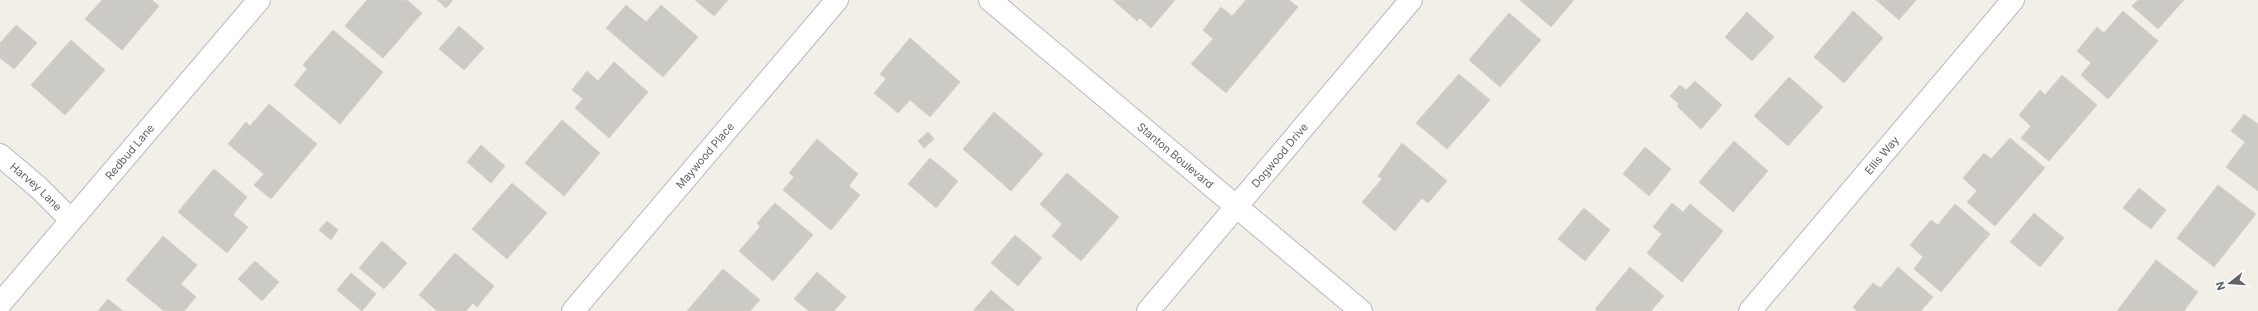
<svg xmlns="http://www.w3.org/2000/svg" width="2258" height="311" font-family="Inter,sans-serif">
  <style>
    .building { fill: #cccac5; stroke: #d6d1c6 }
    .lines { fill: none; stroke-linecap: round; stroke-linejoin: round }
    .minor-casing { stroke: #b5b8bc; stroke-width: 24 }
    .minor { stroke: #fff; stroke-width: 22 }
    .labels { text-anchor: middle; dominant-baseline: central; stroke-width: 3; stroke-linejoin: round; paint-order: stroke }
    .street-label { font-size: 11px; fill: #5f6368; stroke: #fff }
  </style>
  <rect width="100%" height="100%" fill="#f1efe8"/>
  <!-- building -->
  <g class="building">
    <polygon points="102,0 152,0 159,6 122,50 85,19"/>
    <polygon points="367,0 407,0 422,13 383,58 345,26"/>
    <polygon points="437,0 453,0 446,8"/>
    <polygon points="695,0 728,0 714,16"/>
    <polygon points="1113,0 1175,0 1151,28 1140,18 1137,21"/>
    <polygon points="1246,0 1289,0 1298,7 1226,93 1191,64 1213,39 1203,30 1221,7 1232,16"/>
    <polygon points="1520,0 1574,0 1551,27"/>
    <polygon points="1876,0 1916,0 1899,20"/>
    <polygon points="2138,0 2184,0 2158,29 2132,6"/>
    <polygon points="626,5 646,22 661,5 698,37 663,77 606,28"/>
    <polygon points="1853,11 1883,38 1844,83 1814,57"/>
    <polygon points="2123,11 2158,41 2108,99 2081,75 2091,63 2077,51 2097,27 2104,33"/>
    <polygon points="1747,12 1774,37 1752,61 1725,37"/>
    <polygon points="1509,13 1541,40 1500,87 1469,60"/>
    <polygon points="16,25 37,43 14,69 0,58 0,43"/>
    <polygon points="459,26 484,48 464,70 439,49"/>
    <polygon points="333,30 383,72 340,124 294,85 307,69 303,65"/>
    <polygon points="910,38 960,82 930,117 910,100 898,113 874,93 886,79 880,74"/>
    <polygon points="71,40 105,70 65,115 31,85"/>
    <polygon points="614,62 648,92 609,138 575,108 583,99 572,90 587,71 598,81"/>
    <polygon points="1459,74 1490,100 1447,149 1416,123"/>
    <polygon points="2062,75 2097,105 2049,161 2021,138 2031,126 2019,115 2040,90 2045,95"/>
    <polygon points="1789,77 1823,107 1788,146 1754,116"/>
    <polygon points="1695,81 1722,105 1701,129 1677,106 1679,104 1670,96 1680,85 1686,90"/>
    <polygon points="269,104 317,144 271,199 254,185 264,174 228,144 246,122 250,126"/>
    <polygon points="994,112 1043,154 1011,191 963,149"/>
    <polygon points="2244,114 2258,124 2258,191 2226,167 2245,142 2231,131"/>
    <polygon points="562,120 600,153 564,196 525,163"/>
    <polygon points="928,132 934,139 924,148 918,141"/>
    <polygon points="2010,138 2045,168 1995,226 1967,202 1977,191 1963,178 1984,153 1991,159"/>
    <polygon points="817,139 858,174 849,186 860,195 831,230 783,190 794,177 789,173"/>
    <polygon points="1734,141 1768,171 1733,212 1699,182"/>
    <polygon points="1402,143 1447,181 1428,203 1422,198 1395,231 1362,202 1382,179 1378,176"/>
    <polygon points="481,145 505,166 491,183 467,162"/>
    <polygon points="1645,147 1671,169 1649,196 1623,174"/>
    <polygon points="930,158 958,181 936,208 908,184"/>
    <polygon points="214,169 247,197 233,215 248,227 227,253 178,212"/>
    <polygon points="1067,173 1119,217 1081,261 1052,236 1062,224 1040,204"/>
    <polygon points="512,183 547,213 507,259 472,229"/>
    <polygon points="2218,185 2256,214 2214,267 2177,238"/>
    <polygon points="2139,188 2166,210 2151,229 2123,208"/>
    <polygon points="775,203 813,235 773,281 739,251 760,227 757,223"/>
    <polygon points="1672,203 1683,212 1690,204 1723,231 1682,282 1647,253 1662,234 1653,227"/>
    <polygon points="1955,204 1990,234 1941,292 1914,269 1923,257 1910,245 1931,220 1938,225"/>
    <polygon points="1584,208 1610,230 1585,261 1558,239"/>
    <polygon points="2034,213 2064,238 2040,267 2010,242"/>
    <polygon points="327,221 338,230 331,240 319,230"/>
    <polygon points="1015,235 1042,258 1018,286 991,263"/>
    <polygon points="163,236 197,265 181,284 196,297 184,311 164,311 126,280"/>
    <polygon points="382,241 407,263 384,289 359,268"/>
    <polygon points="455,253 494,286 477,307 473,303 466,311 437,311 419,295"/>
    <polygon points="2156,260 2198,292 2184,311 2117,311"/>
    <polygon points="255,261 279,282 262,301 238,279"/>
    <polygon points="1630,267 1664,296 1651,311 1598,311 1595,309"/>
    <polygon points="1898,267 1933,297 1921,311 1857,311 1853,307 1873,283 1880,288"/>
    <polygon points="723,269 760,300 750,311 687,311"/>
    <polygon points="817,272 846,297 834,311 809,311 794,299"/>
    <polygon points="351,273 376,294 362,311 337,290"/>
    <polygon points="991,290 1015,311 973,311"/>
    <polygon points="108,299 123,311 98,311"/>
  </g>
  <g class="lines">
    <!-- minor casing -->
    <g class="minor-casing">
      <g id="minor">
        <path id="s1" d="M990 0 1361 311"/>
        <path id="s2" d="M0 155 39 188 71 220"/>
        <path id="s3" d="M0 304 259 0"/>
        <path id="s4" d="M573 311 837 0"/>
        <path id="s5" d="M1148 311 1411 0"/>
        <path id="s6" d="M1750 311 2013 0"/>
      </g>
    </g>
    <!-- minor -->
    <use href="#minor" class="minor"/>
  </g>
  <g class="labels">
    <!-- street labels -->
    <g class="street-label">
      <text stroke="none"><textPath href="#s3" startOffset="200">Redbud Lane</textPath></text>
      <text stroke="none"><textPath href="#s1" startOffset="242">Stanton Boulevard</textPath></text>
      <text stroke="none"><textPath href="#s4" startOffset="204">Maywood Place</textPath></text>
      <text stroke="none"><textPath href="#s5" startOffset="204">Dogwood Drive</textPath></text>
      <text stroke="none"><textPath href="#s6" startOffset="204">Ellis Way</textPath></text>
      <text stroke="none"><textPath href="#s2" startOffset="48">Harvey Lane</textPath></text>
    </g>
  </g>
  <!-- north arrow -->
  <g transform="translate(2230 283) rotate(253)" stroke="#ffffff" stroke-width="3" paint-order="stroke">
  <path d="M0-3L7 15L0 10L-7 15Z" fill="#5f6368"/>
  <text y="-6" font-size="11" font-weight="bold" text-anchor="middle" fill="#5f6368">N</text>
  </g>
</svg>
